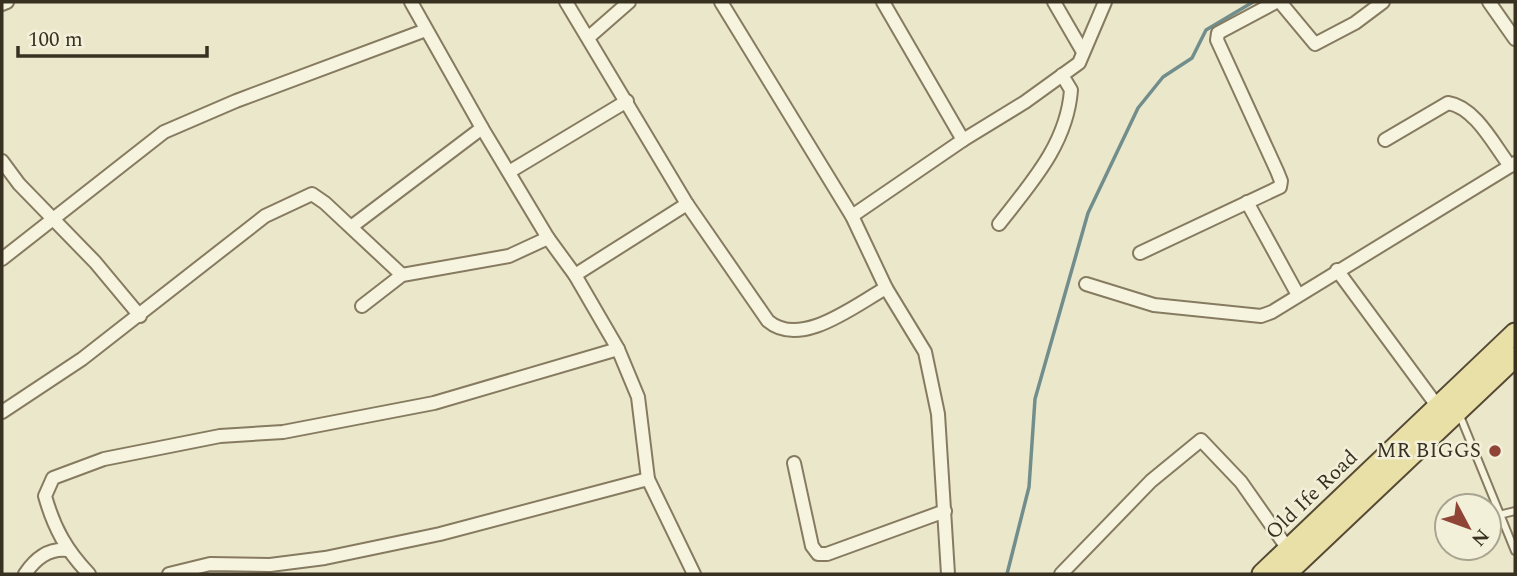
<svg xmlns="http://www.w3.org/2000/svg" width="1517" height="576" font-family="Spectral,serif">
  <style>
    .lines { fill: none; stroke-linecap: round; stroke-linejoin: round }
    .stream { stroke: #728e8c; stroke-width: 3.5 }
    .service-casing { stroke: #867b60; stroke-width: 10 }
    .minor-casing { stroke: #867b60; stroke-width: 16 }
    .primary-casing { stroke: #554934; stroke-width: 23 }
    .service { stroke: #f6f3de; stroke-width: 6 }
    .minor { stroke: #f6f3de; stroke-width: 12 }
    .primary { stroke: #e9e0a7; stroke-width: 19 }
    .poi-dot { fill: #904436; stroke: #f3f0da; stroke-width: 2.5 }
    .labels { text-anchor: middle; dominant-baseline: central; stroke-width: 5; stroke-linejoin: round; paint-order: stroke }
    .poi-label { font-size: 21px; fill: #383122; stroke: #f3f0da; text-anchor: end }
    .street-label { font-size: 21px; fill: #383122; stroke: #f3f0da }
  </style>
  <rect width="100%" height="100%" fill="#ebe7cb"/>
  <g class="lines">
    <!-- stream -->
    <polyline class="stream" points="1007,574 1029,487 1035,399 1088,213 1138,108 1163,77 1192,58 1206,30 1253,2"/>
    <!-- service casing -->
    <g class="service-casing">
      <g id="service">
        <polyline points="1460,416 1515,551"/>
        <polyline points="1499,515 1515,511"/>
      </g>
    </g>
    <!-- minor casing -->
    <g class="minor-casing">
      <g id="minor">
        <polyline points="411,2 482,128 548,238 575,275 618,349 638,397 648,479 694,574"/>
        <path d="M566 2 687 204 768 321C801 349 855 305 886 288"/>
        <polyline points="721,2 852,216 886,288 925,352 938,414 948,574"/>
        <polyline points="883,2 963,140"/>
        <polyline points="1054,2 1083,52"/>
        <polyline points="1280,2 1315,44 1355,23 1383,2"/>
        <polyline points="1489,2 1515,39"/>
        <polyline points="2,4 7,2"/>
        <polyline points="589,37 629,2"/>
        <path d="M1385 140 1448 103C1475 107 1494 145 1510 166"/>
        <polyline points="2,161 19,184 95,262 140,316"/>
        <polyline points="509,172 627,101"/>
        <polyline points="1247,202 1298,295"/>
        <polyline points="852,216 963,140 1025,102 1079,63 1105,2"/>
        <path d="M999 224C1031 183 1067 144 1071 90L1062 75"/>
        <polyline points="351,227 482,128"/>
        <polyline points="1140,253 1280,187 1281,181 1277,171 1217,40 1218,33 1276,2"/>
        <polyline points="2,259 164,132 236,101 426,30"/>
        <polyline points="1337,270 1438,407"/>
        <polyline points="575,275 687,204"/>
        <polyline points="1086,284 1154,305 1261,316 1272,312 1515,163"/>
        <polyline points="362,306 402,275 509,256 548,238"/>
        <polyline points="2,412 82,359 265,216 312,194 325,203 402,275"/>
        <polyline points="794,463 812,546 818,554 827,554 945,511"/>
        <path d="M25 574C35 559 48 548 67 550"/>
        <path d="M89 574C66 550 54 528 45 496L53 478 104 459 220 436 283 432 434 403 618 349"/>
        <polyline points="169,574 210,564 270,565 325,558 440,534 648,479"/>
        <polyline points="1061,574 1151,481 1201,440 1241,482 1288,549"/>
      </g>
    </g>
    <!-- primary casing -->
    <g class="primary-casing">
      <g id="primary">
        <polyline points="1262,574 1515,333"/>
        <polyline points="1286,574 1515,357"/>
      </g>
    </g>
    <!-- service -->
    <use href="#service" class="service"/>
    <!-- minor -->
    <use href="#minor" class="minor"/>
    <!-- primary -->
    <use href="#primary" class="primary"/>
  </g>
  <!-- markers -->
  <circle class="poi-dot" cx="1495" cy="451" r="7"/>
  <g class="labels">
    <!-- poi labels -->
    <g class="poi-label">
      <text x="1481" y="451">MR BIGGS</text>
    </g>
    <!-- street labels -->
    <g class="street-label">
      <text transform="translate(1312 495) rotate(-44)">Old Ife Road</text>
    </g>
  </g>
  <!-- border -->
  <rect width="1517" height="576" fill="none" stroke="#383122" stroke-width="7"/>
  <!-- north arrow -->
  <g transform="translate(1468 527) rotate(131)"><circle r="33" fill="#f3f0da" stroke="#a8a490" stroke-width="2"/>
  <path d="M0-5L12 26L0 18L-12 26Z" fill="#904436"/>
  <text y="-10" font-size="19" font-weight="bold" text-anchor="middle" fill="#383122">N</text>
  </g>
  <!-- scale -->
  <path d="M18 46v10h189v-10" fill="none" stroke="#383122" stroke-width="3.5"/>
  <text x="28" y="46" font-size="21" fill="#383122" stroke="#f3f0da" stroke-width="5" paint-order="stroke">100 m</text>
</svg>
